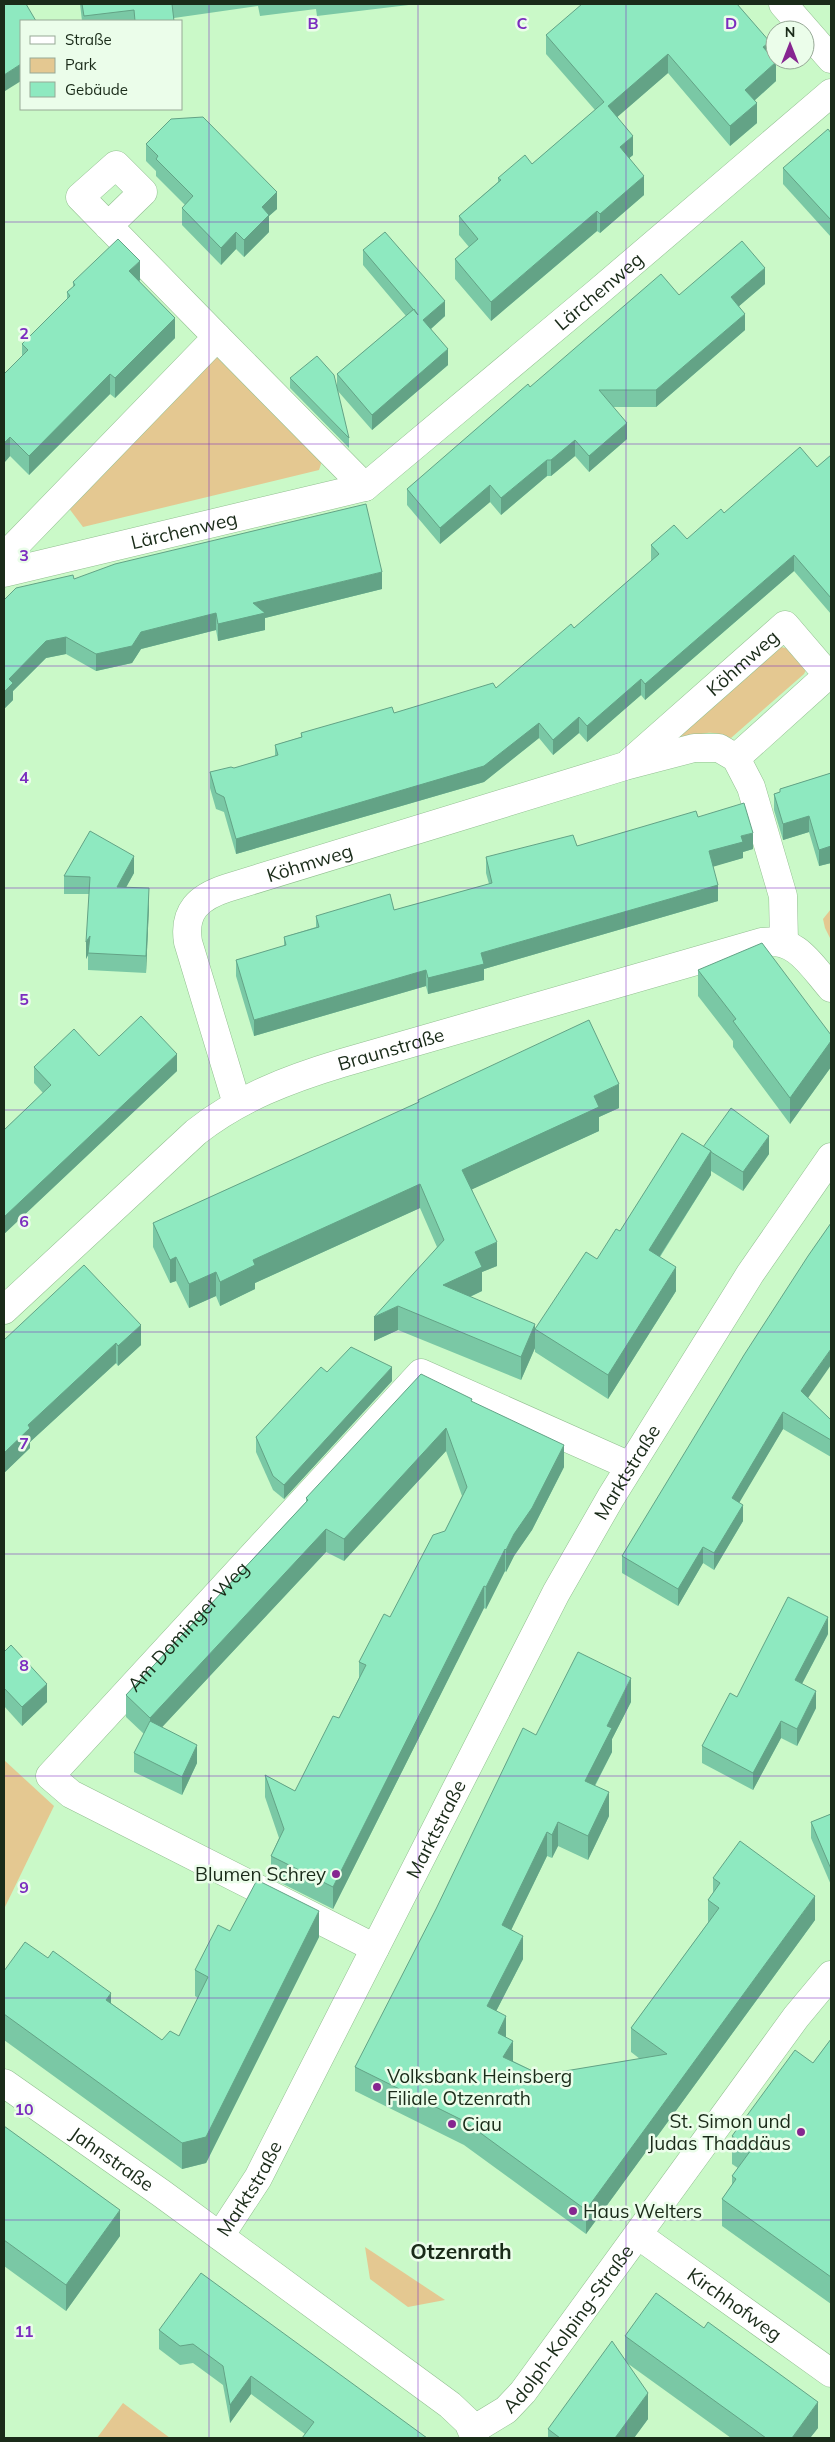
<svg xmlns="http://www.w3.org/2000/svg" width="835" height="2442" font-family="Mulish,sans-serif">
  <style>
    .green { fill: #e4c891 }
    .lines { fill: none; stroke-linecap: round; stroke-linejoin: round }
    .minor-casing { stroke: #92bf90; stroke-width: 29 }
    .minor { stroke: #fff; stroke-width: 28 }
    .wall { fill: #7ac8a5 }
    .shaded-wall { fill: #63a386 }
    .building { fill: #8ee9c0; stroke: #63a386 }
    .grid { fill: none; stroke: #7b2cbf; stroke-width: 1; stroke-opacity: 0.55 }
    .poi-dot { fill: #862690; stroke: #ebfdea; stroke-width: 2 }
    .labels { text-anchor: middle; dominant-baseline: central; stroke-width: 5; stroke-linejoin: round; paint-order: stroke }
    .street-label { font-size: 19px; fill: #1a2b19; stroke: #ebfdea }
    .poi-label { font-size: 19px; fill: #1a2b19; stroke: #ebfdea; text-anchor: start }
    .quarter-label { font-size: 21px; font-weight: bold; fill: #1a2b19; stroke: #ebfdea }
    .grid-label { font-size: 16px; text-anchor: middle; font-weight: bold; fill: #7b2cbf; stroke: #ebfdea; stroke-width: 5; stroke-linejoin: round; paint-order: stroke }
  </style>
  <rect width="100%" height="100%" fill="#caf9c8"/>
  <!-- green -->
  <g class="green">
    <polygon points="218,355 322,461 319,470 83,527 68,507"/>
    <path d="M781 647 786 648 807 668 804 674 731 738C723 735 716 732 707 733 697 734 688 740 679 737Z"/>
    <polygon points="831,909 831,940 825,928 823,919"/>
    <polygon points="4,1760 54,1806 4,1909"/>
    <polygon points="365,2247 445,2300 408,2307 370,2279"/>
    <polygon points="123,2403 170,2438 97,2438"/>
  </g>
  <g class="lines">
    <!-- minor casing -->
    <g class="minor-casing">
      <g id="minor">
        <polyline points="783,4 831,59"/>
        <polyline points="217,337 365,487"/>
        <polyline points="4,557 217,337 80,197 116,165 143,192 108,226"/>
        <path id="s1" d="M4 573 365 487 598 292 831 93"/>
        <path id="s2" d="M630 762 785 625 828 675 736 758"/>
        <path id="s3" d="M237 1104 188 942C183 911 199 897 227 888L625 766 694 748H719L736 758 751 787 783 896 784 942"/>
        <path id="s4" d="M4 1310 196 1132C239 1098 289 1079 342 1063L762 942C797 938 810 964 831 988"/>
        <path id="s5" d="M375 1948 71 1794 50 1776 421 1373 630 1466"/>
        <path id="s6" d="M4 2083 161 2193 450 2405 468 2422 475 2438"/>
        <path id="s7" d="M638 2235 831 2373"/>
        <path id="s8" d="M220 2236 258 2178 556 1593 611 1497 750 1274 831 1157"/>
        <path id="s9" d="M473 2430 506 2410 523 2392 796 2017 831 1975"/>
      </g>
    </g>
    <!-- minor -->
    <use href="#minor" class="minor"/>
  </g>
  <!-- wall -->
  <g class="wall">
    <polygon points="80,4 417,4 317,16 316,9 260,16 258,6 174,18 174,21 82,21"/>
    <polygon points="546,35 770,55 776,81 754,101 757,123 730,146 668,73 617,117 633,155 629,158 644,195 600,233 597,231 491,321 455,279 455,259 469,247 459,235 459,216 498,182 498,178 532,164 595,110 546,54"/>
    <polygon points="831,133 831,237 783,184 783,168"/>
    <polygon points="146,144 277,209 269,216 269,232 244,257 236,249 221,265 182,225 182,208 185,205 156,176 156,171 146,161"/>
    <polygon points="363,250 445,316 431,329 448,365 372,430 337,390 337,374 406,316 363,265"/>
    <polygon points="140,280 139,281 175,338 115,398 110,394 29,475 10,456 4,463 22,356 22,344 67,299 67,292 73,287 73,282"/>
    <polygon points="765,284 739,306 745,330 656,407 613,407 627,439 589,472 575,456 551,476 547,476 501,515 490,502 440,544 407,505 407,489 530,387 679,295"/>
    <polygon points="290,378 349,438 349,448 290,388"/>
    <polygon points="831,455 831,614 794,571 645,700 641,695 587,742 579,733 553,755 539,738 484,782 236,854 224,812 216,809 210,788 210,772 234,768 275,756 275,745 301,737 301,733 394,713 496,688 574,628 651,561 651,545 687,539 724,513 817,467"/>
    <polygon points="74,579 382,589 265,618 265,630 218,641 216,630 141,649 132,663 96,671 66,654 46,658 13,691 13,700 4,709 4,600"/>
    <polygon points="831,773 831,863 819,866 809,832 783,840 774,810 774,794 780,792 780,789"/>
    <polygon points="698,817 753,849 743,852 743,858 713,866 718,901 484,969 484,980 428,994 426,986 254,1036 236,976 236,960 284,946 284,937 316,927 316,916 394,910 489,884 486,873 486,857 577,846"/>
    <polygon points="134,873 126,887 149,906 146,973 88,970 88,955 86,959 89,894 64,894 64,876"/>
    <polygon points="698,970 831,1035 831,1067 790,1124 733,1047 733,1041 698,996"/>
    <polygon points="99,1056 177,1071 4,1234 4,1130 43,1093 34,1083 34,1067"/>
    <polygon points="418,1100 619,1108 599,1117 599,1131 472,1189 497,1266 482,1272 482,1291 470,1297 535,1348 521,1380 398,1330 374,1341 437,1247 420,1208 255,1283 255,1289 220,1306 216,1296 189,1308 176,1281 170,1283 153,1247 153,1223 418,1103"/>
    <polygon points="703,1147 769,1154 743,1191 711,1171 711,1175 660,1257 676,1291 608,1399 535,1352 535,1329 597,1259 620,1231"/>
    <polygon points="831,1223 808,1398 831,1420 831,1457 783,1429 739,1502 743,1521 714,1570 703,1563 678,1606 622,1573 622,1556"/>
    <polygon points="84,1265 141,1345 118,1366 116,1363 30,1442 30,1448 4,1473"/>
    <polygon points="327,1372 392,1381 284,1499 273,1490 256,1452 256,1437"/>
    <polygon points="472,1402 564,1467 532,1530 514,1556 506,1572 505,1571 486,1609 484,1608 333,1909 271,1878 271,1856 279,1838 265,1797 265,1775 295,1791 339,1718 359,1678 359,1662 390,1617 445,1531 462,1496 446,1451 344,1561 326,1552 162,1727 197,1763 182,1795 134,1772 134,1753 144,1734 126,1717 126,1695 306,1502 306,1498"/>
    <polygon points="828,1634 802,1684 816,1708 797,1746 781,1738 753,1790 702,1763 702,1746 737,1697"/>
    <polygon points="4,1652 47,1702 22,1726 4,1706"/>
    <polygon points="631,1702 612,1739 612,1752 595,1786 609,1816 588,1860 558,1846 552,1858 547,1856 511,1930 523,1959 496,2011 506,2037 513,2061 541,2075 640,2059 631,2052 631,2028 708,1923 708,1900 713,1893 713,1878 815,1920 586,2234 464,2145 355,2091 355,2067 536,1735"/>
    <polygon points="831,1814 831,1885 811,1838 811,1822"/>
    <polygon points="230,1931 319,1937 206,2163 182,2169 4,2040 4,1971 48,1958 162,2040 179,2036 198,1998 195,1996 195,1970"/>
    <polygon points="831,2039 831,2304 722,2226 722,2199 732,2185 732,2176 738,2168 732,2164 732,2136 813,2063"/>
    <polygon points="4,2126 120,2236 66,2311 4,2266"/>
    <polygon points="159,2330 427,2438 305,2434 251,2394 230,2423 223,2385 193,2363 180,2365 159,2349"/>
    <polygon points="625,2336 818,2428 810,2438 731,2438 627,2363 648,2419 634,2438 548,2438 548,2429 625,2360"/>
  </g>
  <!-- shaded-wall -->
  <g class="shaded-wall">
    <polygon points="770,42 770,61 763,47"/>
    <polygon points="668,54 668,73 608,125 608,106"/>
    <polygon points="776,62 776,81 745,109 745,90"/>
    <polygon points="21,64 21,81 5,91 5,96 4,97 4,75"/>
    <polygon points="757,103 757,123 730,146 730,126"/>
    <polygon points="633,136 633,155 620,166 620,147"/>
    <polygon points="644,176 644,195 600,233 600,214"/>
    <polygon points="277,192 277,209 269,216 269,232 244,257 244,240 262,207"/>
    <polygon points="597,211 597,231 491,321 491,302"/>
    <polygon points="236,232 236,249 221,265 221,248"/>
    <polygon points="140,261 140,280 129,291 129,271"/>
    <polygon points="765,268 765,284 731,313 731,297"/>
    <polygon points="445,301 445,316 423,336 423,320"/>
    <polygon points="745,314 745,330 656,407 656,390"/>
    <polygon points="175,318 175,338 115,398 115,378"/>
    <polygon points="448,349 448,365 372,430 372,415"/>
    <polygon points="110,374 110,394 29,475 29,456"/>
    <polygon points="627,423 627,439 589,472 589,456"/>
    <polygon points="10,437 10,456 4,463 4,443"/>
    <polygon points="575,440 575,456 551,476 551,460"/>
    <polygon points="547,460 547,476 501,515 501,498"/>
    <polygon points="490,485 490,502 440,544 440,528"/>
    <polygon points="794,555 794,571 645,700 645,684"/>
    <polygon points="382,572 382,589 265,618 265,630 218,641 218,624 253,603"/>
    <polygon points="216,613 216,630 141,649 132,663 96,671 96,654 141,632"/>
    <polygon points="66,637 66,654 46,658 13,691 13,700 4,709 4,692 9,679 46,641"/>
    <polygon points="641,679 641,695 587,742 587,726"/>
    <polygon points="579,717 579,733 553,755 553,740"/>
    <polygon points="539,723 539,738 484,782 236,854 236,839"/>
    <polygon points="809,816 809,832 783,840 783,824"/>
    <polygon points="753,833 753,849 743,852 743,858 709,868 709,851 741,836"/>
    <polygon points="831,846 831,863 819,866 819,850"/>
    <polygon points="134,856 134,873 117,904 117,887"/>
    <polygon points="718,885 718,901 484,969 484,980 428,994 428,978 481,953"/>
    <polygon points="149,888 149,906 146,973 146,956"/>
    <polygon points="90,936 88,955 86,959 86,942"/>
    <polygon points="426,970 426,986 254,1036 254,1020"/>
    <polygon points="831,1041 831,1067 790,1124 790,1098"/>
    <polygon points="177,1054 177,1071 4,1234 4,1217"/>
    <polygon points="619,1084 619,1108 599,1117 599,1131 462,1194 462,1170 594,1096"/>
    <polygon points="769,1136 769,1154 743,1191 743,1172"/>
    <polygon points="711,1151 711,1175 649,1273 649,1250"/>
    <polygon points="420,1184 420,1208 255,1283 255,1289 220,1306 220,1282 253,1260"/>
    <polygon points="497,1242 497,1266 482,1272 482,1291 443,1309 443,1285 475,1252"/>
    <polygon points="176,1257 176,1281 170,1283 170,1260"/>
    <polygon points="676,1267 676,1291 608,1399 608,1375"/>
    <polygon points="216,1272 216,1296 189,1308 189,1284"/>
    <polygon points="398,1306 398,1330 374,1341 374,1317"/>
    <polygon points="535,1324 535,1348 521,1380 521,1357"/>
    <polygon points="141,1325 141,1345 118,1366 118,1346"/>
    <polygon points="116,1343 116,1363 30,1442 30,1448 4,1473 4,1453 28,1425"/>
    <polygon points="831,1349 831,1365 801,1408 801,1391"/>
    <polygon points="392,1367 392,1381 284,1499 284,1485"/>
    <polygon points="783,1412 783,1429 732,1515 732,1498"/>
    <polygon points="446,1428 446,1451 344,1561 344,1539"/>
    <polygon points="564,1445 564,1467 532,1530 514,1556 506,1572 506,1550 514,1534"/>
    <polygon points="743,1505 743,1521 714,1570 714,1553"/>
    <polygon points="326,1529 326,1552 150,1740 150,1718"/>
    <polygon points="703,1547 703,1563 678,1606 678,1589"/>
    <polygon points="505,1549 505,1571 486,1609 486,1587"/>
    <polygon points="484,1586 484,1608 333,1909 333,1887"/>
    <polygon points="828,1617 828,1634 795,1697 795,1680"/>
    <polygon points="631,1678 631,1702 612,1739 612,1752 585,1804 585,1781 607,1726"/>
    <polygon points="47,1684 47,1702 22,1726 22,1707"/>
    <polygon points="816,1691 816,1708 797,1746 797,1729"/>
    <polygon points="781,1721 781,1738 753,1790 753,1773"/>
    <polygon points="197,1745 197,1763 182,1795 182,1777"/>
    <polygon points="609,1792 609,1816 588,1860 588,1836"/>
    <polygon points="558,1822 558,1846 552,1858 552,1835"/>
    <polygon points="547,1832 547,1856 502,1949 502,1925"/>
    <polygon points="815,1896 815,1920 586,2234 586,2210"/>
    <polygon points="319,1911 319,1937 206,2163 182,2169 182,2143"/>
    <polygon points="523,1936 523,1959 487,2029 487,2006"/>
    <polygon points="111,1993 111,2019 106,2000"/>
    <polygon points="506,2016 506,2039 498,2033"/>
    <polygon points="513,2041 513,2064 503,2057"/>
    <polygon points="120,2210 120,2236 66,2311 66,2285"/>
    <polygon points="251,2376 251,2394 230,2423 230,2405"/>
    <polygon points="648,2393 648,2419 634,2438 615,2438"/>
    <polygon points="818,2402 818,2428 810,2438 792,2438"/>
  </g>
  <!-- building -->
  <g class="building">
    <polygon points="4,4 26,4 36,21 21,21 21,64 4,75"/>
    <polygon points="82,4 172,4 174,21 135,21 134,10 84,16"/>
    <polygon points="582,4 737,4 770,42 763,47 776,62 745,90 757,103 730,126 668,54 608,106 633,136 620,147 644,176 600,214 597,211 491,302 455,259 478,239 459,216 501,180 498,178 525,155 532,164 604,102 546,35"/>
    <polygon points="203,117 277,192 262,207 269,215 244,240 236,232 221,248 182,208 193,196 156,159 158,156 146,144 171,119"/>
    <polygon points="828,129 831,133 831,220 783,168"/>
    <polygon points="385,232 445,301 423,320 448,349 372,415 337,374 414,309 418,315 363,250"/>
    <polygon points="118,239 140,261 129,271 175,318 115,378 110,374 29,456 10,437 4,443 4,374 28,350 22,344 70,296 67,292 75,285 73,282"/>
    <polygon points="742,241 765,268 731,297 745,314 656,390 599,390 627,423 589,456 575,440 551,460 547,460 501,498 490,485 440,528 407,489 528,384 530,387 661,274 679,295"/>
    <polygon points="317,356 334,375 349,438 290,378"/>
    <polygon points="800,447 817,467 831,455 831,598 794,555 645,684 641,679 587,726 579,717 553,740 539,723 484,766 236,839 224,797 216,793 210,772 231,767 234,768 278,755 275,745 302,737 301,733 392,707 394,713 493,683 496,688 571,624 574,628 659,554 651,545 674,525 687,539 721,509 724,513"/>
    <polygon points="366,504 382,572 253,603 265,613 218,624 216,613 141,632 132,646 96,654 66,637 46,641 9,679 13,683 4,692 4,600 16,588 73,575 74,579 115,564"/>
    <polygon points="831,773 831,846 819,850 809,816 783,824 774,794 780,792 780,789"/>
    <polygon points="744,803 753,833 741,836 743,842 709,851 718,885 481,953 484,964 428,978 426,970 254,1020 236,960 286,945 284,937 319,927 316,916 390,894 394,910 492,883 486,857 573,835 577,846 696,811 698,817"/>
    <polygon points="90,831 134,856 117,887 149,888 146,956 88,953 90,936 86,942 90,877 64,876"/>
    <polygon points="762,943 831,1035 831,1041 790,1098 733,1021 736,1019 698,970"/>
    <polygon points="141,1016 177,1054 4,1217 4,1130 51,1085 34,1067 74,1029 99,1056"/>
    <polygon points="589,1020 619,1084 594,1096 599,1107 462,1170 497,1242 475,1252 482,1267 443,1285 535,1324 521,1357 398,1306 374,1317 444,1240 420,1184 253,1260 255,1265 220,1282 216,1272 189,1284 176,1257 170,1260 153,1223 419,1102 418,1100"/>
    <polygon points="731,1108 769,1136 743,1172 711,1152 711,1151 703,1147"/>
    <polygon points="682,1133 711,1151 649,1250 676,1267 608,1375 535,1329 586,1252 597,1259 616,1229 620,1231"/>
    <polygon points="831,1223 831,1349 801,1391 831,1420 831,1440 783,1412 732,1498 743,1505 714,1553 703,1547 678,1589 622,1556 744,1355 808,1256"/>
    <polygon points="84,1265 141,1325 118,1346 116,1343 28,1425 30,1428 4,1453 4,1340"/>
    <polygon points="351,1347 392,1367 284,1485 273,1476 256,1437 321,1367 327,1372"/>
    <polygon points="421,1374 472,1399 471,1401 564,1445 532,1508 514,1534 506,1550 505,1549 486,1587 484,1586 333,1887 271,1856 284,1829 265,1775 295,1791 333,1716 339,1718 366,1665 359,1662 384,1614 390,1617 433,1535 445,1531 467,1487 446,1428 344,1539 326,1529 150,1718 126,1695 308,1500 306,1498"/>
    <polygon points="788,1597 828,1617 795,1680 816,1691 797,1729 781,1721 753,1773 702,1746 730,1693 737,1697"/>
    <polygon points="11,1645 47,1684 22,1707 4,1688 4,1652"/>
    <polygon points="578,1652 631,1678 607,1726 612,1728 585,1781 609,1792 588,1836 558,1822 552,1835 547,1832 502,1925 523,1936 487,2006 506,2016 498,2033 513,2041 503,2057 541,2075 667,2054 631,2028 719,1908 708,1900 720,1883 713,1878 740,1841 815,1896 586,2210 464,2121 355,2067 436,1909 523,1728 536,1735"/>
    <polygon points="150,1721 197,1745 182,1777 134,1753"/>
    <polygon points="831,1814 831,1869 811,1822"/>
    <polygon points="257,1880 319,1911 206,2137 182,2143 4,2014 4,1971 25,1942 48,1958 53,1951 111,1993 106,2000 162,2040 170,2031 179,2036 208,1977 195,1970 218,1925 230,1931"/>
    <polygon points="831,2039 831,2277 722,2199 736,2179 732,2176 751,2150 732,2136 795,2050 813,2063"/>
    <polygon points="4,2126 120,2210 66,2285 4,2240"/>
    <polygon points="201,2273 427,2438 302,2438 314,2422 251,2376 230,2405 223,2366 193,2344 180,2346 159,2330"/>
    <polygon points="656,2293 704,2328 708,2322 818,2402 792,2438 766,2438 625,2336"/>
    <polygon points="612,2341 648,2393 615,2438 560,2438 548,2429"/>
  </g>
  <!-- grid -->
  <path class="grid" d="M209 4V2438M418 4V2438M626 4V2438M4 222H831M4 444H831M4 666H831M4 888H831M4 1110H831M4 1332H831M4 1554H831M4 1776H831M4 1998H831M4 2220H831"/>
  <!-- markers -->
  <g class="poi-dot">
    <circle cx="336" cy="1874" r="5"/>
    <circle cx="377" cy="2087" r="5"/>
    <circle cx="452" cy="2124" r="5"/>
    <circle cx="801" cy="2132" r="5"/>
    <circle cx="573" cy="2211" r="5"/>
  </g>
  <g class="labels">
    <!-- street labels -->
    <g class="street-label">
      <text stroke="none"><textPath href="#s1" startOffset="676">Lärchenweg</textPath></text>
      <text stroke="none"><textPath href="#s1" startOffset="185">Lärchenweg</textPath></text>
      <text stroke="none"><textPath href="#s2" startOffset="150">Köhmweg</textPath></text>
      <text stroke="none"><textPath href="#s3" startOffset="330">Köhmweg</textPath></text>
      <text stroke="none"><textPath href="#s4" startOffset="475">Braunstraße</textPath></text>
      <text stroke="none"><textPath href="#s8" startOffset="866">Marktstraße</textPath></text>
      <text stroke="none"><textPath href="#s5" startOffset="572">Am Dominger Weg</textPath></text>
      <text stroke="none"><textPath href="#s8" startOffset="461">Marktstraße</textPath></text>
      <text stroke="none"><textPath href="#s6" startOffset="132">Jahnstraße</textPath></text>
      <text stroke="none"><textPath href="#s8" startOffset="56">Marktstraße</textPath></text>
      <text stroke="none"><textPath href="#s7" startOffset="119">Kirchhofweg</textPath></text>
      <text stroke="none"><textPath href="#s9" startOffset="141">Adolph-Kolping-Straße</textPath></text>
    </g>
    <!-- poi labels -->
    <g class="poi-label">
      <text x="326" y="1874" text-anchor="end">Blumen Schrey</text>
      <text x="387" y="2076">Volksbank Heinsberg<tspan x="387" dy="22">Filiale Otzenrath</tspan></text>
      <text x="791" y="2121" text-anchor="end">St. Simon und<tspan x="791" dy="22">Judas Thaddäus</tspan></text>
      <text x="462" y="2124">Ciau</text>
      <text x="583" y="2211">Haus Welters</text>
    </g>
    <!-- quarter labels -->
    <g class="quarter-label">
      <text x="461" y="2251">Otzenrath</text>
    </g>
  </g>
  <g class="grid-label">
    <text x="313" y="29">B</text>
    <text x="522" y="29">C</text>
    <text x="731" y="29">D</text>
    <text x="24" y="339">2</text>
    <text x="24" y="561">3</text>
    <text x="24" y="783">4</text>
    <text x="24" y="1005">5</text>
    <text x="24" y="1227">6</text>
    <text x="24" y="1449">7</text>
    <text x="24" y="1671">8</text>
    <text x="24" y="1893">9</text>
    <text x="24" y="2115">10</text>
    <text x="24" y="2337">11</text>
  </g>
  <!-- border -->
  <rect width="835" height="2442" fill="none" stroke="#1a2b19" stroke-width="10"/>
  <!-- legend -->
  <rect x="20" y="20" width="162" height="90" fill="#ebfdea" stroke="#97a996"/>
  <rect x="30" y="36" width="25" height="8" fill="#ffffff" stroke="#97a996"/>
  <text x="65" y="45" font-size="15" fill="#1a2b19">Straße</text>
  <rect x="30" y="58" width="25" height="15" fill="#e4c891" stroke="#97a996"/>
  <text x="65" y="70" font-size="15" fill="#1a2b19">Park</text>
  <rect x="30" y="82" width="25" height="15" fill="#8ee9c0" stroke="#97a996"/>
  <text x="65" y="95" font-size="15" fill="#1a2b19">Gebäude</text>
  <!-- north arrow -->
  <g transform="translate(790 45)"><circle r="24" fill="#ebfdea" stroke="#97a996"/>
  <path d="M0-4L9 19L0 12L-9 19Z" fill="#862690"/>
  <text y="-8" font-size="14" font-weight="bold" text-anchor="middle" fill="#1a2b19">N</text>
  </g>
</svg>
